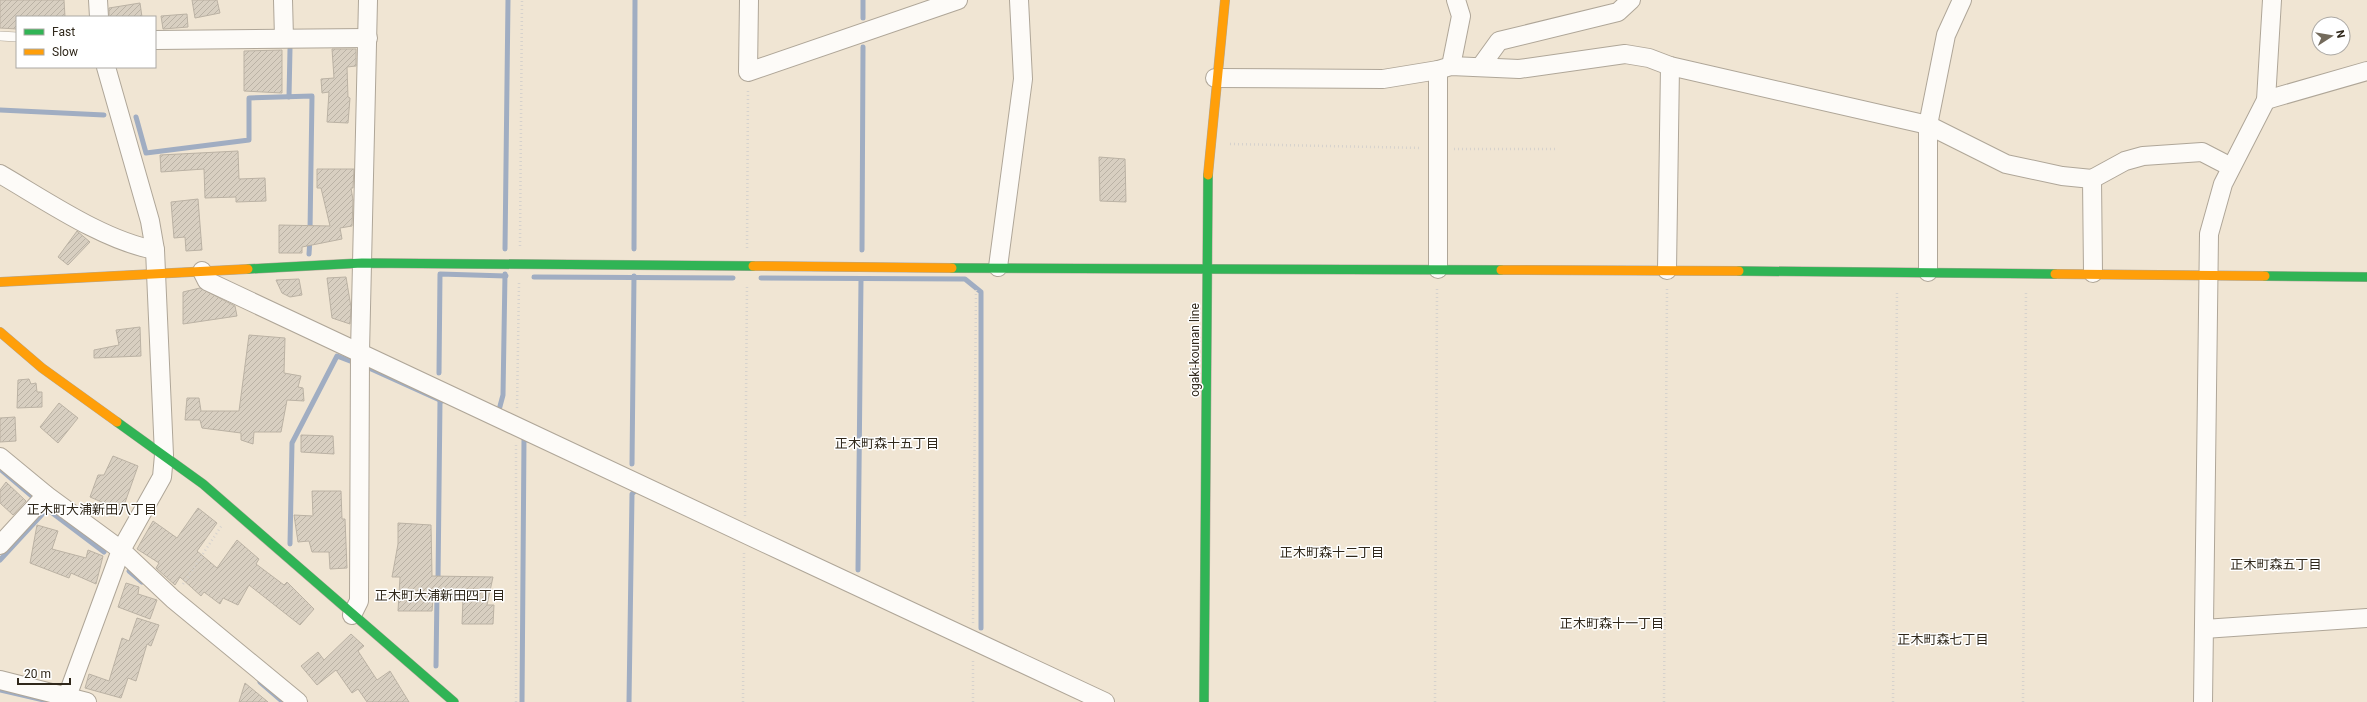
<svg xmlns="http://www.w3.org/2000/svg" width="2367" height="702" font-family="Roboto,'Noto Sans JP',sans-serif">
  <style>
    .lines { fill: none; stroke-linecap: round; stroke-linejoin: round }
    .stream { stroke: #a0adc2; stroke-width: 5 }
    .building { fill: url(#building-hatch); stroke: #bbb2a4 }
    .lane-casing { stroke: #afa698; stroke-width: 10 }
    .street-casing { stroke: #afa698; stroke-width: 20 }
    .fast-casing { stroke: #afa698; stroke-width: 10 }
    .slow-casing { stroke: #afa698; stroke-width: 10 }
    .path { stroke: #d6d2cd; stroke-width: 2.5; stroke-dasharray: 1 3; stroke-linecap: butt }
    .lane { stroke: #fdfbf8; stroke-width: 9 }
    .street { stroke: #fdfbf8; stroke-width: 18 }
    .fast { stroke: #30b455; stroke-width: 9 }
    .slow { stroke: #ff9f0a; stroke-width: 9 }
    .labels { text-anchor: middle; dominant-baseline: central; stroke-width: 3; stroke-linejoin: round; paint-order: stroke }
    .street-label { font-size: 12px; fill: #30281b; stroke: #fff }
    .neighbourhood-label { font-size: 13px; fill: #30281b; stroke: #fff }
  </style>
  <defs>
    <pattern id="building-hatch" width="6" height="6" patternUnits="userSpaceOnUse"><rect width="6" height="6" fill="#d8cfc1"/><path d="M-1 1l2-2M0 6l6-6M5 7l2-2" fill="none" stroke="#bab2a5"/></pattern>
  </defs>
  <rect width="100%" height="100%" fill="#f0e5d3"/>
  <g class="lines">
    <!-- stream -->
    <g class="stream">
      <polyline points="863,18 863,0"/>
      <polyline points="289,97 290,49"/>
      <polyline points="0,110 104,115"/>
      <polyline points="136,117 146,153 249,140 249,98 312,96 310,231"/>
      <polyline points="505,249 508,0"/>
      <polyline points="634,249 635,0"/>
      <polyline points="862,250 863,47"/>
      <polyline points="309,254 310,239"/>
      <polyline points="534,277 733,278"/>
      <polyline points="761,278 965,279 981,292 981,628"/>
      <polyline points="369,368 442,401"/>
      <polyline points="439,373 440,274 506,276"/>
      <polyline points="499,410 503,395 505,274"/>
      <polyline points="632,464 634,276"/>
      <polyline points="0,469 33,497"/>
      <polyline points="290,544 292,443 337,356 350,361"/>
      <polyline points="0,560 47,509 104,552"/>
      <polyline points="858,570 861,279"/>
      <polyline points="129,571 142,582"/>
      <polyline points="438,581 440,400"/>
      <polyline points="436,666 437,591"/>
      <polyline points="260,682 283,702"/>
      <polyline points="0,690 48,701"/>
      <polyline points="522,702 524,438 528,440"/>
      <polyline points="629,702 632,494 635,491"/>
    </g>
  </g>
  <!-- building -->
  <g class="building">
    <polygon points="0,0 64,0 65,17 17,17 17,29 0,28"/>
    <polygon points="192,0 217,0 220,13 195,18"/>
    <polygon points="140,3 142,17 109,17 109,8"/>
    <polygon points="187,14 188,27 163,29 161,16"/>
    <polygon points="332,49 356,49 356,66 347,67 348,97 350,98 348,123 327,122 329,92 322,93 321,79 334,78"/>
    <polygon points="282,50 282,93 244,91 244,51"/>
    <polygon points="238,151 239,179 265,178 266,201 236,202 236,197 205,198 204,169 161,172 160,155"/>
    <polygon points="1099,157 1125,159 1126,202 1100,201"/>
    <polygon points="317,169 354,169 353,188 351,188 353,200 352,226 340,228 342,239 302,247 302,253 279,253 279,225 330,226 321,188 317,188"/>
    <polygon points="198,199 202,250 186,251 185,237 174,238 171,202"/>
    <polygon points="77,231 90,242 68,265 58,257"/>
    <polygon points="346,277 351,307 350,324 332,318 327,278"/>
    <polygon points="299,279 302,295 290,297 282,293 276,280"/>
    <polygon points="200,288 235,306 237,316 183,324 183,292"/>
    <polygon points="140,327 141,356 94,358 94,350 119,345 116,330"/>
    <polygon points="249,335 285,338 284,373 301,376 298,387 303,388 304,401 287,400 281,432 254,432 253,444 241,440 241,433 202,428 200,420 185,420 187,398 199,398 201,411 239,411"/>
    <polygon points="29,379 31,384 36,383 37,392 42,392 42,407 17,408 18,380"/>
    <polygon points="59,403 78,418 58,443 40,427"/>
    <polygon points="15,417 16,441 0,442 0,418"/>
    <polygon points="301,435 333,436 334,454 301,452"/>
    <polygon points="113,456 138,466 122,511 90,497 98,475 104,475"/>
    <polygon points="6,482 26,501 13,515 0,503 0,490"/>
    <polygon points="312,491 341,491 342,519 345,519 347,568 330,569 329,552 312,552 309,541 298,542 294,515 313,516"/>
    <polygon points="198,508 217,523 197,551 217,568 237,540 259,559 256,564 284,585 287,582 314,609 300,625 249,585 238,605 223,598 220,604 204,592 201,596 180,577 175,585 156,568 159,563 137,549 153,521 177,538"/>
    <polygon points="398,523 431,525 432,576 493,577 487,605 494,605 493,624 462,624 463,599 433,598 432,611 398,611 400,577 392,577 398,544"/>
    <polygon points="37,525 58,531 52,549 86,558 88,550 103,556 96,584 71,573 69,578 30,563"/>
    <polygon points="126,583 139,587 138,594 157,600 150,619 118,607"/>
    <polygon points="137,618 159,625 151,646 147,644 136,681 128,678 121,698 85,688 89,674 109,681 122,638 129,641"/>
    <polygon points="351,634 364,646 358,651 377,680 390,671 409,702 367,702 358,689 352,693 336,670 317,685 301,666 318,652 324,660"/>
    <polygon points="245,683 268,702 239,702"/>
  </g>
  <g class="lines">
    <!-- lane casing -->
    <g class="lane-casing">
      <polyline id="lane" points="0,36 17,37"/>
    </g>
    <!-- street casing -->
    <g class="street-casing">
      <g id="street">
        <polyline points="98,0 99,17"/>
        <polyline points="283,0 284,38"/>
        <polyline points="749,0 748,72 958,0"/>
        <polyline points="155,40 368,38"/>
        <polyline points="1451,66 1461,16 1456,0"/>
        <polyline points="1481,66 1499,41 1618,12 1631,0"/>
        <polyline points="1215,78 1383,79 1438,70 1451,66 1519,69 1625,54 1649,58 1670,66 1928,125 2006,164 2062,176 2092,179 2093,273"/>
        <polyline points="2266,100 2367,71"/>
        <path d="M0 174C45 200 104 241 155 250"/>
        <polyline points="2092,179 2125,161 2143,156 2202,152 2231,167"/>
        <polyline points="998,267 1023,79 1019,0"/>
        <polyline points="1438,269 1438,70"/>
        <polyline points="1667,270 1670,66"/>
        <path d="M202 271 207 281C507 421 805 563 1105 702"/>
        <polyline points="1928,272 1928,125 1946,35 1962,0"/>
        <polyline points="0,457 46,495 121,550 173,599 298,702"/>
        <polyline points="0,545 46,495"/>
        <polyline points="352,615 359,601 360,352 368,0"/>
        <polyline points="2204,629 2367,618"/>
        <polyline points="0,680 87,702"/>
        <polyline points="65,702 121,550 162,477 164,455 155,250 150,221 106,67"/>
        <polyline points="2203,702 2209,234 2223,184 2266,100 2272,0"/>
      </g>
    </g>
    <!-- fast casing -->
    <g class="fast-casing">
      <g id="fast">
        <polyline points="952,268 1501,270"/>
        <polyline points="248,269 362,263 753,266"/>
        <polyline points="1739,271 2055,274"/>
        <polyline points="2265,276 2367,277"/>
        <polyline points="117,422 203,484 454,702"/>
        <polyline points="1204,702 1208,175"/>
      </g>
    </g>
    <!-- slow casing -->
    <g class="slow-casing">
      <g id="slow">
        <polyline points="1208,175 1225,0"/>
        <polyline points="753,266 952,268"/>
        <polyline points="1501,270 1739,271"/>
        <polyline points="2055,274 2265,276"/>
        <polyline points="0,282 248,269"/>
        <polyline points="0,332 42,368 117,422"/>
      </g>
    </g>
    <!-- path -->
    <g class="path">
      <polyline points="1230,144 1421,148"/>
      <polyline points="1454,149 1555,149"/>
      <polyline points="520,246 522,0"/>
      <polyline points="747,248 748,89"/>
      <polyline points="517,408 519,283"/>
      <polyline points="745,516 747,285"/>
      <polyline points="183,584 222,525"/>
      <polyline points="973,623 976,288"/>
      <polyline points="516,702 516,445"/>
      <polyline points="743,702 744,553"/>
      <polyline points="973,702 973,660"/>
      <polyline points="1435,702 1437,289"/>
      <polyline points="1664,702 1667,289"/>
      <polyline points="1893,702 1897,292"/>
      <polyline points="2023,702 2026,291"/>
    </g>
    <!-- lane -->
    <use href="#lane" class="lane"/>
    <!-- street -->
    <use href="#street" class="street"/>
    <!-- fast -->
    <use href="#fast" class="fast"/>
    <!-- slow -->
    <use href="#slow" class="slow"/>
  </g>
  <g class="labels">
    <!-- street labels -->
    <g class="street-label">
      <text transform="translate(1195 350) rotate(-90)">ogaki-kounan line</text>
    </g>
    <!-- neighbourhood labels -->
    <g class="neighbourhood-label">
      <text x="887" y="443">正木町森十五丁目</text>
      <text x="92" y="509">正木町大浦新田八丁目</text>
      <text x="1332" y="552">正木町森十二丁目</text>
      <text x="2276" y="564">正木町森五丁目</text>
      <text x="440" y="595">正木町大浦新田四丁目</text>
      <text x="1612" y="623">正木町森十一丁目</text>
      <text x="1943" y="639">正木町森七丁目</text>
    </g>
  </g>
  <!-- legend -->
  <rect x="16" y="16" width="140" height="52" fill="#ffffff" stroke="#aca9a4"/>
  <rect x="24" y="29" width="20" height="6" fill="#30b455" stroke="#aca9a4"/>
  <text x="52" y="36" font-size="12" fill="#30281b">Fast</text>
  <rect x="24" y="49" width="20" height="6" fill="#ff9f0a" stroke="#aca9a4"/>
  <text x="52" y="56" font-size="12" fill="#30281b">Slow</text>
  <!-- north arrow -->
  <g transform="translate(2331 36) rotate(78)"><circle r="19" fill="#ffffff" stroke="#aca9a4"/>
  <path d="M0-3L7 15L0 10L-7 15Z" fill="#736a5b"/>
  <text y="-6" font-size="11" font-weight="bold" text-anchor="middle" fill="#30281b">N</text>
  </g>
  <!-- scale -->
  <path d="M18 678v6h52v-6" fill="none" stroke="#30281b" stroke-width="2"/>
  <text x="24" y="678" font-size="12" fill="#30281b" stroke="#ffffff" stroke-width="3" paint-order="stroke">20 m</text>
</svg>
